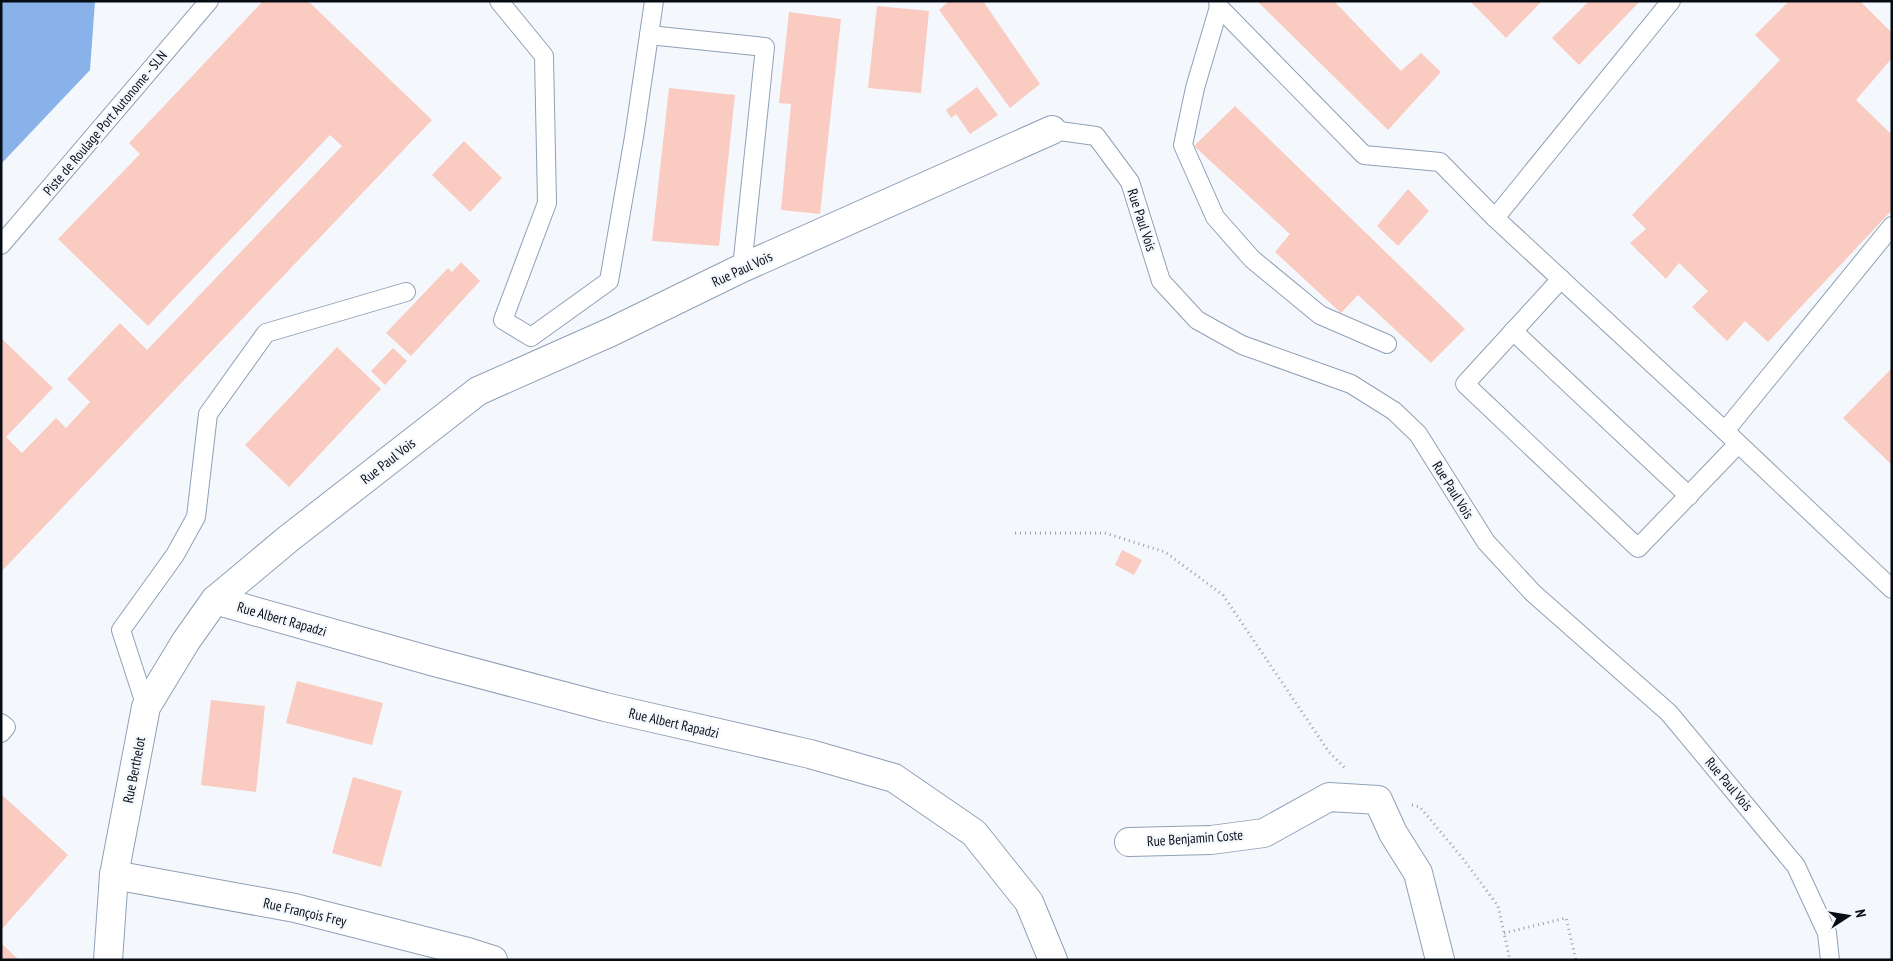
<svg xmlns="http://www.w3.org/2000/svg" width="1893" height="961" font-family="'PT Sans Narrow',sans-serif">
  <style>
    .water { fill: #88b2e9 }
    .building { fill: #facbc1 }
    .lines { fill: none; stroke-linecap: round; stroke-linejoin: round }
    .service-casing { stroke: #90a0b7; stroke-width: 20 }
    .minor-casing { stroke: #90a0b7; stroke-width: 30 }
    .tertiary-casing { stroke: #90a0b7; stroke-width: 30 }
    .path { stroke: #9ba0a6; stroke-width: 3; stroke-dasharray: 1 4; stroke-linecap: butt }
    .service { stroke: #fff; stroke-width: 18 }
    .minor { stroke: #fff; stroke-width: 28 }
    .tertiary { stroke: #fff; stroke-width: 28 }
    .labels { text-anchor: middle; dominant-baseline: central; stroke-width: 4.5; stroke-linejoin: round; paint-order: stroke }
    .street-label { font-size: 14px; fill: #070d14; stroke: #f4f8fd }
  </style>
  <rect width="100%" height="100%" fill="#f4f8fd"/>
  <!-- water -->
  <polygon class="water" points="1,1 95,1 90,70 1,164"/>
  <!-- building -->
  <g class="building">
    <polygon points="263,1 308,1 432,120 1,572 1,338 53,388 6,437 22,453 56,418 66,428 90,402 67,379 120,323 147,350 342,146 330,135 148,326 58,239 140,154 129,143"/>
    <polygon points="949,1 983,1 1040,84 1010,108 939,10"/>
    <polygon points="1257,1 1334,1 1401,71 1421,53 1441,72 1388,130"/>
    <polygon points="1470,1 1542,1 1506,38"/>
    <polygon points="1589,1 1640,1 1579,65 1552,38"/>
    <polygon points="1789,1 1860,1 1892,33 1892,58 1856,100 1892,135 1892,210 1768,342 1745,321 1727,341 1692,307 1708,291 1679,263 1666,279 1630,243 1646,229 1632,215 1780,60 1755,35"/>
    <polygon points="877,6 929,11 921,93 868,88"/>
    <polygon points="789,12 841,19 820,214 781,210 791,104 779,103"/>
    <polygon points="977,87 998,115 970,134 956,114 951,118 946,110"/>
    <polygon points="669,88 735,95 719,246 652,241"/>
    <polygon points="1235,106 1465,329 1431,363 1358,295 1341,313 1275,252 1290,234 1194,146"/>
    <polygon points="464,141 502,178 470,212 432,175"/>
    <polygon points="1408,189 1429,211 1398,246 1377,226"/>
    <polygon points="461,262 480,281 411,356 386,333 448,268 452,272"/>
    <polygon points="337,347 381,389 289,487 245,445"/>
    <polygon points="393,348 407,361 385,385 371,371"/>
    <polygon points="1892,368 1892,465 1843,418"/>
    <polygon points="1122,550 1142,560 1134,575 1115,565"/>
    <polygon points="297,681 383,703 372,745 286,723"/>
    <polygon points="211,700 265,706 256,792 201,785"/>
    <polygon points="353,777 402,791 381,867 332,853"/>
    <polygon points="1,794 68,855 1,930"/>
    <polygon points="1,943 19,960 1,960"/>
  </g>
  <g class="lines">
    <!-- service casing -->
    <g class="service-casing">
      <g id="service">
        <polyline points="499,1 544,56 547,203 503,320 531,337 609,281 634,137 654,1"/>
        <polyline points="1218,1 1219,7 1364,155 1440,162 1495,218 1725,431"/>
        <polyline points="1219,7 1195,88 1183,145 1215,217 1252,259 1320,315 1387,344"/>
        <polyline points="649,35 765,47 742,268"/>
        <polyline points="1052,130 1096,136 1130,182 1161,281 1197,320 1242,345 1351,384 1394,411 1418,434 1486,542 1533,593 1669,713 1796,866 1827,933 1830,960"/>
        <polyline points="1495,218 1671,1"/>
        <polyline points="1892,226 1725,431 1892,589"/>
        <polyline points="1,245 209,1"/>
        <polyline points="1561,279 1465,384 1638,548 1738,444"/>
        <polyline points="1513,331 1689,496"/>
        <polyline points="146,707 121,630 175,555 196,517 208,414 266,333 406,292"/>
        <polyline points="1,723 6,727 1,733"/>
      </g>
    </g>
    <!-- minor casing -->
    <g class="minor-casing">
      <g id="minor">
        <polyline points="215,600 431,661 605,707 810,754 894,778 974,833 1029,902 1053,960"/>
        <polyline points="1129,842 1211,840 1264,833 1329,797 1378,800 1393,833 1418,873 1440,960"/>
      </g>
    </g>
    <!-- tertiary casing -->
    <g class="tertiary-casing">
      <g id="tertiary">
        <polyline points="114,875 295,908 468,952 493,960"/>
        <polyline points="108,960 114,875 146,707 186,641 215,600 288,539 478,391 611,332 742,268 1052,130"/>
      </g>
    </g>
    <!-- path -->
    <g class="path">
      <polyline points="1015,533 1105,533 1165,552 1223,595 1329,752 1345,768"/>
      <polyline points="1412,805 1420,807 1464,860 1498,906 1510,960"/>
      <polyline points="1504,933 1566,918 1576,960"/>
    </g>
    <!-- service -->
    <use href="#service" class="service"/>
    <!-- minor -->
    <use href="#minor" class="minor"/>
    <!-- tertiary -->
    <use href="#tertiary" class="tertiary"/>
  </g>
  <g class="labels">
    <!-- street labels -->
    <g class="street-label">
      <text transform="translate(105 123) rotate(-50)">Piste de Roulage Port Autonome - SLN</text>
      <text transform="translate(1142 220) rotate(72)">Rue Paul Vois</text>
      <text transform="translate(742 269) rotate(-25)">Rue Paul Vois</text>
      <text transform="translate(388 461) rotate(-38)">Rue Paul Vois</text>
      <text transform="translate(1453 490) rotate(58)">Rue Paul Vois</text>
      <text transform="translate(282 619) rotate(16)">Rue Albert Rapadzi</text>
      <text transform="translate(674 723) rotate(13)">Rue Albert Rapadzi</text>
      <text transform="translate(134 770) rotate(-79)">Rue Berthelot</text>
      <text transform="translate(1729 784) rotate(50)">Rue Paul Vois</text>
      <text transform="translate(1195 838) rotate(-4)">Rue Benjamin Coste</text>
      <text transform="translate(305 912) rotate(13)">Rue François Frey</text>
    </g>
  </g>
  <!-- border -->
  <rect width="1893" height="961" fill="none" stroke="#070d14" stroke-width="5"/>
  <!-- north arrow -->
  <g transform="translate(1848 916) rotate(78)" stroke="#f4f8fd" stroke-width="4" paint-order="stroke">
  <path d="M0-4L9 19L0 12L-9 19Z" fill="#070d14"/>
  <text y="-8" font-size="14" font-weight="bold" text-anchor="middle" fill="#070d14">N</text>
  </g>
</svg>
